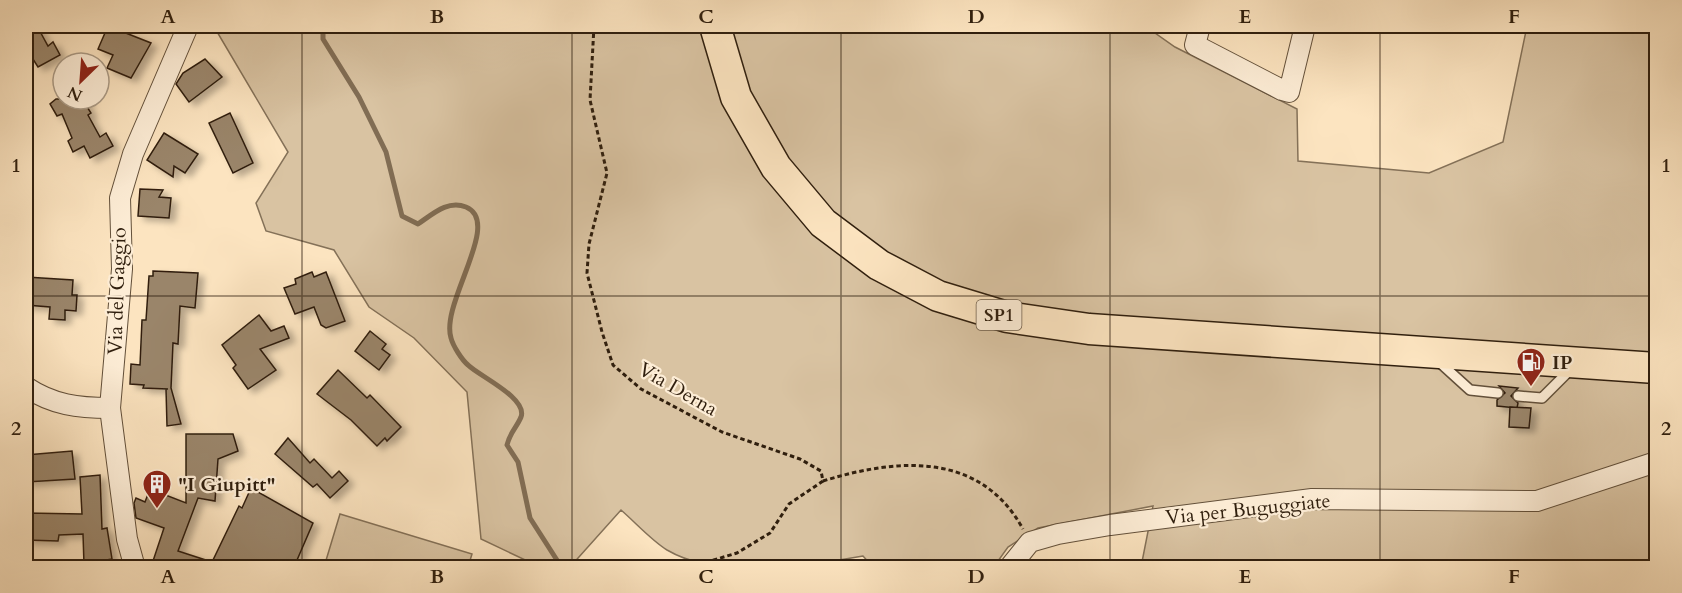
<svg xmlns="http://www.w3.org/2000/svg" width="1682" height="593" font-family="Cardo,serif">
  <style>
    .green { fill: #d9c3a2; stroke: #847158; stroke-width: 1.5 }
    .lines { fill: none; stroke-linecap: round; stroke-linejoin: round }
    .stream { stroke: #816d54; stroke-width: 5 }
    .building { fill: #9a856b; stroke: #301f0e; stroke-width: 1.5; filter: url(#shadow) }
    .lane-casing { stroke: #63503a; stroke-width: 12 }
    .street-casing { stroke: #63503a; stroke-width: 22 }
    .primary-casing { stroke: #301f0e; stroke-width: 33 }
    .path { stroke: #301f0e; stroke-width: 3; stroke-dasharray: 4.5 3; stroke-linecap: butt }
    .lane { stroke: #fdedd6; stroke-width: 9 }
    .street { stroke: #fdedd6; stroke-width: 20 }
    .primary { stroke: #fce4c0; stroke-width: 30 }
    .grid { fill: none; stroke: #301f0e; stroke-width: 1.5; stroke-opacity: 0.55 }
    .labels { text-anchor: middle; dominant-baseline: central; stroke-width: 4.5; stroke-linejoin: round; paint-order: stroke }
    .shield { fill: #fdedd6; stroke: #6e5d4a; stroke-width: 1.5 }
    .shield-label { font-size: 18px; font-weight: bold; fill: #301f0e }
    .street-label { font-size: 20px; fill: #301f0e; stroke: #fdedd6 }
    .poi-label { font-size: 20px; font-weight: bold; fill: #301f0e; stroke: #fdedd6; text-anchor: start }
    .neatline { fill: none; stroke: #301f0e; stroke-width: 2 }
    .grid-label { font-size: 20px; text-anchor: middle; font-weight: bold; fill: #301f0e }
  </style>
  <defs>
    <filter id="shadow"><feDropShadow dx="6" dy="4" stdDeviation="3" flood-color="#0004"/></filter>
  </defs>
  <rect width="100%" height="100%" fill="#fce4c0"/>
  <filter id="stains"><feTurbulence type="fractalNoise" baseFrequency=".00333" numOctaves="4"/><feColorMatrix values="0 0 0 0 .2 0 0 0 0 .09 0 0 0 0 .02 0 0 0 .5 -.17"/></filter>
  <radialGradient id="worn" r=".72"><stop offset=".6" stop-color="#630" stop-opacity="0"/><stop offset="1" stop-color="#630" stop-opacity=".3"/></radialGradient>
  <!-- green -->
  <g class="green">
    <path d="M201 26H1145L1175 47 1297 109 1298 161 1429 173 1503 142 1527 26H1656V567H1141L1153 506 1038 528 1008 547 993 568 873 567 863 556C806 566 720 581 667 550 651 540 636 523 621 510L570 567H540L481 539 467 392 414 338 369 307 334 250 266 231 256 203 288 152 216 30 200 28Z"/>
    <polygon points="340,514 472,554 468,567 324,567"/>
  </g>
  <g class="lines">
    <!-- stream -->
    <path class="stream" d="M323 26V39L359 97 386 152 402 216 418 224C434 213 448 200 466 207 503 222 440 303 451 338 453 346 462 360 468 365 479 376 528 398 521 417 517 427 510 432 507 445L518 462 530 518 562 568"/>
  </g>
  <!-- building -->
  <g class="building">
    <polygon points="31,26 37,26 48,46 53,42 60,55 38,67 31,56 26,58 26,29"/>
    <polygon points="108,26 151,43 131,78 107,68 113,55 98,49"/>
    <polygon points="205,59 222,77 189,102 176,84 183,73"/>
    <polygon points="56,99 90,99 84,102 91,113 88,115 100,137 106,133 113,146 90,158 84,146 73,152 68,141 72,138 62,114 57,116 50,104"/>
    <polygon points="230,113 253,163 233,173 209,123"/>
    <polygon points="164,133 198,154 185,173 174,166 173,177 147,160"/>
    <polygon points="140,189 163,190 159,197 171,198 169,218 138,216"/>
    <polygon points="153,271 198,273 195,308 180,306 178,344 173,343 171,388 181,424 167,426 166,389 168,389 143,388 144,385 130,384 131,364 140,365 142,320 146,320 149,276 153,276"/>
    <polygon points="312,272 314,277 326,272 345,321 326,328 321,325 314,307 295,314 284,288 296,284 295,279"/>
    <polygon points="26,277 73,280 72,295 77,295 76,311 65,310 65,320 49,319 50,307 26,305"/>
    <polygon points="259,315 271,331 284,326 289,338 260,349 276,370 248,389 233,368 236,365 222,345"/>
    <polygon points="370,331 386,344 382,349 390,355 379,370 355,351"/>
    <polygon points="338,370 367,398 370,395 401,427 387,441 385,438 377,446 351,420 317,394"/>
    <polygon points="1499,386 1518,388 1511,396 1518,403 1517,408 1497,406 1497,400 1505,393"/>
    <polygon points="1510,407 1531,408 1529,428 1509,427"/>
    <polygon points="186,434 233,434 238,451 218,459 215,501 198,498 178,551 212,562 239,506 242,508 251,488 313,523 294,567 151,567 164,528 136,518 134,503 136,498 145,502 150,489 186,503"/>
    <polygon points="288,438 310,463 314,459 332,478 339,471 348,481 330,498 317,484 313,487 275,454"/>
    <polygon points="72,451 75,479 26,482 26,455"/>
    <polygon points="100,475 102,529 107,528 112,559 84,564 83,534 59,535 58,541 26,540 26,513 82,514 80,477"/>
  </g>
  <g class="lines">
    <!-- lane casing -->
    <g class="lane-casing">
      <g id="lane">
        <polyline points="1437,360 1470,390 1498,393"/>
        <polyline points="1518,396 1542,398 1572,368"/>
      </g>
    </g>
    <!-- street casing -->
    <g class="street-casing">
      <g id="street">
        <polyline points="1200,26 1195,45 1282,90 1289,92 1305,26"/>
        <path d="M26 387C53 405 78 408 110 408"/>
        <polyline points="135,568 127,539 110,408 122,269 120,198 133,154 188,26"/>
        <polyline points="1009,568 1030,542 1058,534 1110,525 1312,499 1537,501 1656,462"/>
      </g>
    </g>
    <!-- primary casing -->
    <g class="primary-casing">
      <polyline id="primary" points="715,26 736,97 776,167 823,223 879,265 938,296 1007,317 1089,329 1656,368"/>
    </g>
    <!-- path -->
    <g class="path">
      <polyline points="594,26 590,100 607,173 589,244 587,273 602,332 613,365 641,389 722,432 800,459 821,471 823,481 789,504 770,533 737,553 687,568"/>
      <path d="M823 481C897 458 980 451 1023 529"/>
    </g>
    <!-- lane -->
    <use href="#lane" class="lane"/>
    <!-- street -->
    <use href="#street" class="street"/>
    <!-- primary -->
    <use href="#primary" class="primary"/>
  </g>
  <!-- grid -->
  <path class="grid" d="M302 26V568M572 26V568M841 26V568M1110 26V568M1380 26V568M26 296H1656"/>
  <!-- icons -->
  <defs>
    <g id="fuel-pin" transform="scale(1.5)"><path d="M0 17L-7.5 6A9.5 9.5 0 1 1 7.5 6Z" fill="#8f2418" stroke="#fdedd6"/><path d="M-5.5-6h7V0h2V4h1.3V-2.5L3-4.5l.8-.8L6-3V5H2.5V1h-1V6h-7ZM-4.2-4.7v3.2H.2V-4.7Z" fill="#fff"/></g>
    <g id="building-pin" transform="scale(1.5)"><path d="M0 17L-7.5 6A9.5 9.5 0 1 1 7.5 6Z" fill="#8f2418" stroke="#fdedd6"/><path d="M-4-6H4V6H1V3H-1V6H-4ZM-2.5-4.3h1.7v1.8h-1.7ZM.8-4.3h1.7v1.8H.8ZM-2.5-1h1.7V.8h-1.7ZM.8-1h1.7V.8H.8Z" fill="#fff"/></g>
  </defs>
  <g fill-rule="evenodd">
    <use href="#fuel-pin" x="1531" y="362"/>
    <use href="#building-pin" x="157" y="484"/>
  </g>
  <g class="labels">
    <!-- shield labels -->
    <rect class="shield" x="976.5" y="300" width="45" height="30" rx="4.5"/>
    <g class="shield-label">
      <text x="999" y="315">SP1</text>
    </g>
    <!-- street labels -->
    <g class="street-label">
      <text transform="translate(117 291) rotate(-88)">Via del Gaggio</text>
      <text transform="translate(678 389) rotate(30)">Via Derna</text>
      <text transform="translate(1248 509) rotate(-6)">Via per Buguggiate</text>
    </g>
    <!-- poi labels -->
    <g class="poi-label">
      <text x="1552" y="362">IP</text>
      <text x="178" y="484">"I Giupitt"</text>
    </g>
  </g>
  <!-- margin -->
  <rect width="1682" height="593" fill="none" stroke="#fce4c0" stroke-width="66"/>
  <!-- north arrow -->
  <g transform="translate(81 81) rotate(205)"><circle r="28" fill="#fdedd6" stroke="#ab9b86" stroke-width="1.5"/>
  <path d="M0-4.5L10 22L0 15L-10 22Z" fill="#8f2418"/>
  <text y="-9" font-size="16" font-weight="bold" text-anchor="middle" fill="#301f0e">N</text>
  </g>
  <rect x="33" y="33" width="1616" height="527" class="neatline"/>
  <g class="grid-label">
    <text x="168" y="23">A</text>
    <text x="437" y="23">B</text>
    <text x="706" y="23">C</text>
    <text x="976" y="23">D</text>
    <text x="1245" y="23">E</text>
    <text x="1514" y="23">F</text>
    <text x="16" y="172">1</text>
    <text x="1666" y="172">1</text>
    <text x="16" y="435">2</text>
    <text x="1666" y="435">2</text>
    <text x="168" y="583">A</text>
    <text x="437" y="583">B</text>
    <text x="706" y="583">C</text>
    <text x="976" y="583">D</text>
    <text x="1245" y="583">E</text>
    <text x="1514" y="583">F</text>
  </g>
  <rect width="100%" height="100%" filter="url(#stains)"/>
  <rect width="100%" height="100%" fill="url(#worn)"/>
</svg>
